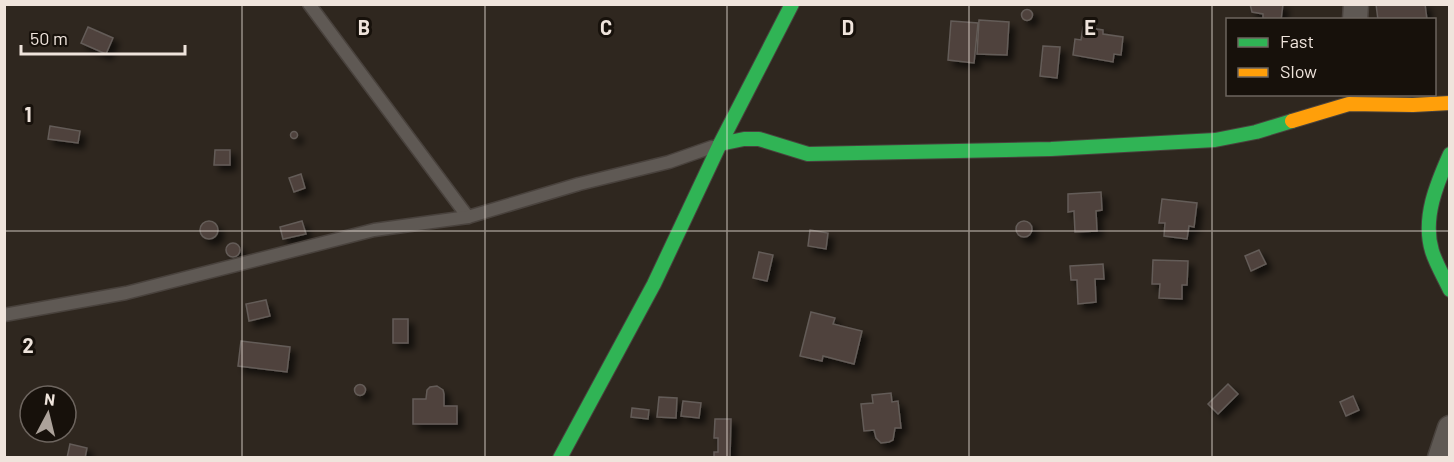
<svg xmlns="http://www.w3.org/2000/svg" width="1454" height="462" font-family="Barlow,sans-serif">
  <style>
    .building { fill: #4f423c; stroke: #645c58; stroke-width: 1.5; filter: url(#shadow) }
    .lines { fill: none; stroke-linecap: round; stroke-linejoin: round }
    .lane-casing { stroke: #49423d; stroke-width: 15 }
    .street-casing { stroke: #49423d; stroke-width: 27 }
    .fast-casing { stroke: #49423d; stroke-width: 16 }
    .slow-casing { stroke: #49423d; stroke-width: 16 }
    .lane { stroke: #5f5954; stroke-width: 12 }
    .street { stroke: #5f5954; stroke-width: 24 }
    .fast { stroke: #30b455; stroke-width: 14 }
    .slow { stroke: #ff9f0a; stroke-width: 14 }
    .grid { fill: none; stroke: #efe4dc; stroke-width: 1.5; stroke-opacity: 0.55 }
    .grid-label { font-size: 20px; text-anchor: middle; font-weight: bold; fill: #efe4dc; stroke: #17110b; stroke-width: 6; stroke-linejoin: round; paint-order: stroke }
  </style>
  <defs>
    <filter id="shadow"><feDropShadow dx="5.5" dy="5.5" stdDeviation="3" flood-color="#0009"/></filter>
  </defs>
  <rect width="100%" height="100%" fill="#2f271f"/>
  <!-- building -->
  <g class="building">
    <polygon points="1250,4 1283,4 1281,20 1263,20 1263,14 1252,12"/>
    <polygon points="1376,4 1425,4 1427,20 1378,20"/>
    <circle cx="1027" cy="15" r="5.5"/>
    <polygon points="979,20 1009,22 1007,55 977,54"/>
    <polygon points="951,21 978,23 974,63 948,60"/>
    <polygon points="88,27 113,38 106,54 81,43"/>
    <polygon points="1083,27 1103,30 1103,34 1123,37 1121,55 1114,54 1113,62 1073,55 1075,39 1081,40"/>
    <polygon points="1043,46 1060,47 1057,78 1040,76"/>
    <polygon points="50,126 80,131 78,143 48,139"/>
    <circle cx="294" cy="135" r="3.5"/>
    <polygon points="215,150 230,150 230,165 214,165"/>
    <polygon points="301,174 305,188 294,192 289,178"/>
    <polygon points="1101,192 1102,210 1096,211 1097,231 1075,232 1074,211 1068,212 1068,194"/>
    <polygon points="1162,199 1197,203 1194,227 1189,226 1187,239 1164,236 1165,223 1159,223"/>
    <circle cx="1024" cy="229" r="8"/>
    <polygon points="302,221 306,234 283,239 280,227"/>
    <circle cx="209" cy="230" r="9"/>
    <polygon points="810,230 828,233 826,249 808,246"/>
    <circle cx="233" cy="250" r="7"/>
    <polygon points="1259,250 1266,264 1251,271 1245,256"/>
    <polygon points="759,252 773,255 767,281 753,278"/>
    <polygon points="1153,260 1188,261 1187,285 1182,285 1182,299 1159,298 1160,284 1152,284"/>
    <polygon points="1103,264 1104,279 1095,279 1096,302 1078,304 1077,280 1071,280 1070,266"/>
    <polygon points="266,300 270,316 249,321 246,304"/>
    <polygon points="811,312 835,318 833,324 862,331 854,364 823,356 822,361 800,356"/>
    <rect x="393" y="319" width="15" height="24"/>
    <polygon points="241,341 290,347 287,372 238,366"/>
    <polygon points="1228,384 1238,394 1218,414 1208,404"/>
    <circle cx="360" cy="390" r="5.5"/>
    <polygon points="437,386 443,390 444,394 444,406 457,406 457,424 413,424 413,399 426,399 427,390 430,387"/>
    <polygon points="891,393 892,402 898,401 901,428 895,428 893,440 889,442 881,443 876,438 874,430 864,431 861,404 873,403 872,395"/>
    <polygon points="1353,396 1359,410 1346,416 1340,402"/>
    <polygon points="659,397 677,398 676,418 657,417"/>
    <polygon points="683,401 701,403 699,418 681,416"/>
    <polygon points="632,408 649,410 648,419 631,417"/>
    <polygon points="715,419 731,419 730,458 714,458 714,452 718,452 718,438 714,438"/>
    <polygon points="70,444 87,448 85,458 67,458"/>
  </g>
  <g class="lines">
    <!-- lane casing -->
    <g class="lane-casing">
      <g id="lane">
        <polyline points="309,4 468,217"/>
        <polyline points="4,315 126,293 374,230 468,217 579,184 669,162 712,147"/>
      </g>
    </g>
    <!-- street casing -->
    <g class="street-casing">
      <g id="street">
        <polyline points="1355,20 1356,4"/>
        <polyline points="1440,458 1450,428"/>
      </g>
    </g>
    <!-- fast casing -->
    <g class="fast-casing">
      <g id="fast">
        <polyline points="720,144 744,139 759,139 808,154 1051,149 1215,140 1256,132 1292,121"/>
        <path d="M1450 154C1437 183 1422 218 1432 251 1436 264 1444 277 1450 290"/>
        <polyline points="560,458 654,284 720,144 792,4"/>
      </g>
    </g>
    <!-- slow casing -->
    <g class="slow-casing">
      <polyline id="slow" points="1292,121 1349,104 1413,105 1450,103"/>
    </g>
    <!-- lane -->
    <use href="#lane" class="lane"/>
    <!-- street -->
    <use href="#street" class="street"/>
    <!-- fast -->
    <use href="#fast" class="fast"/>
    <!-- slow -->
    <use href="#slow" class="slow"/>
  </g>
  <!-- grid -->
  <path class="grid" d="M242 4V458M485 4V458M727 4V458M969 4V458M1212 4V458M4 231H1450"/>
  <g class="grid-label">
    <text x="364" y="35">B</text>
    <text x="606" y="35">C</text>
    <text x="848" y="35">D</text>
    <text x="1090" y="35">E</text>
    <text x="28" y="122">1</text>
    <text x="28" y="353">2</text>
  </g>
  <!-- border -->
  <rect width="1454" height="462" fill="none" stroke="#efe4dc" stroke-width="12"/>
  <!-- legend -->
  <rect x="1226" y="18" width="210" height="78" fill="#17110b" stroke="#6d655f" stroke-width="1.5"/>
  <rect x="1238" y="38" width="30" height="9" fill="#30b455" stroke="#6d655f" stroke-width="1.5"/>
  <text x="1280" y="48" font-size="18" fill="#efe4dc">Fast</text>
  <rect x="1238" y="68" width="30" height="9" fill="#ff9f0a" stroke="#6d655f" stroke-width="1.5"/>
  <text x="1280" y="78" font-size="18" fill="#efe4dc">Slow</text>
  <!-- north arrow -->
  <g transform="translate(48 414) rotate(7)"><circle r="28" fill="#17110b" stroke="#6d655f" stroke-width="1.5"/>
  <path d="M0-4.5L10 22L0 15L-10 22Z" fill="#aca29a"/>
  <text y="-9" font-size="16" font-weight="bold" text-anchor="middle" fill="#efe4dc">N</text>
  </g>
  <!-- scale -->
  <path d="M21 45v9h164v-9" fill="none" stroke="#efe4dc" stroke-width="3"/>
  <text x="30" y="45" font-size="18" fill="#efe4dc" stroke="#17110b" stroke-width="4.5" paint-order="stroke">50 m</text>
</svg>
